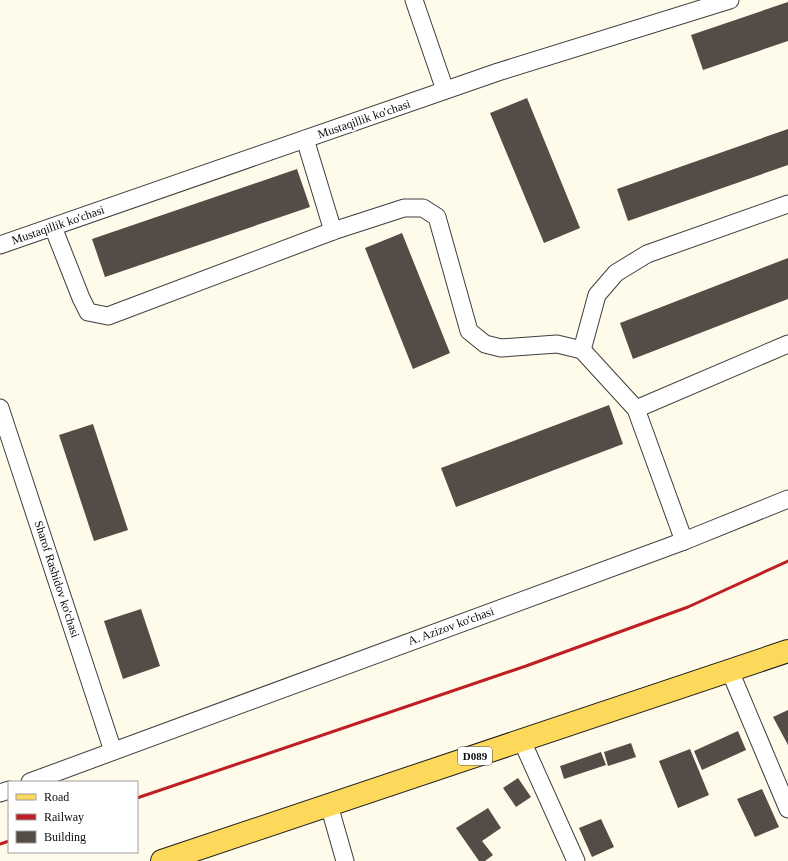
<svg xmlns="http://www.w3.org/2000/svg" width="788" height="861" font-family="Georgia,serif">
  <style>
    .building { fill: #544d47 }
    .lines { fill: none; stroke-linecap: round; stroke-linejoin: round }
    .minor-casing { stroke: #3e3e3e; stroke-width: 19 }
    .major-casing { stroke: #1c1c1c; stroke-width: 24 }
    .minor { stroke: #fff; stroke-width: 17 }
    .major { stroke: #fdd95b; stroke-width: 22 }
    .rail { stroke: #bf1f24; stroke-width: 3 }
    .labels { text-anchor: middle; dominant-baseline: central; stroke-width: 4; stroke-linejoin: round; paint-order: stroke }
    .shield { fill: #fff; stroke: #545454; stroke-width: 1 }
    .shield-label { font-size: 11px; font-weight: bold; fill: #0b0b0b }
    .street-label { font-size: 12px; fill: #0b0b0b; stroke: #fff }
  </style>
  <rect width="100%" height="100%" fill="#fffbea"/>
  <!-- building -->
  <g class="building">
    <polygon points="788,2 788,41 703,70 691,35"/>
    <polygon points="527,98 580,228 544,243 490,113"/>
    <polygon points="788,129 788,165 628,221 617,189"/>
    <polygon points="297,169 310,207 105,277 92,239"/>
    <polygon points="402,233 450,353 413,369 365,248"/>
    <polygon points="788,258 788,299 633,359 620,323"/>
    <polygon points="609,405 623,444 456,507 441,468"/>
    <polygon points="93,424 128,530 94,541 59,435"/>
    <polygon points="141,609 160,666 123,679 104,621"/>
    <polygon points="788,710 788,745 773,717"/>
    <polygon points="738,731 746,750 702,770 694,751"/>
    <polygon points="631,743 636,757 608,766 604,752"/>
    <polygon points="690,749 709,795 678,808 659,761"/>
    <polygon points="601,752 606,765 564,779 560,766"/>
    <polygon points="518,778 531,797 516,807 503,788"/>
    <polygon points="762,789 779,827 755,837 737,799"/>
    <polygon points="488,808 501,828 482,841 493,855 485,861 479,861 456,828"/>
    <polygon points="601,819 614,847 592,857 579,828"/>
  </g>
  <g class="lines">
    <!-- minor casing -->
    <g class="minor-casing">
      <g id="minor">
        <polyline points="414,0 445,90"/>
        <polyline points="305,139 333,231"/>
        <polyline points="53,227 81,298 88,312 108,316 333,231 404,208 423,208 437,217 469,331 485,344 501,348 557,344 582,350 636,409 684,541"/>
        <polyline points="0,245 498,72 730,0"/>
        <polyline points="582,350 597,295 616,273 647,254 788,204"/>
        <polyline points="0,408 113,751"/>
        <polyline points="636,409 788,344"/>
        <polyline points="730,671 788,809"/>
        <polyline points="522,741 576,861"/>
        <polyline points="30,782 684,541 788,499"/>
        <polyline points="0,793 9,790"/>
        <polyline points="329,805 345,861"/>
      </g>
    </g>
    <!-- major casing -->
    <g class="major-casing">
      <polyline id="major" points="162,861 788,651"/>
    </g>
    <!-- minor -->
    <use href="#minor" class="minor"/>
    <!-- major -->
    <use href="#major" class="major"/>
    <!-- rail -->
    <g class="rail">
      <polyline points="137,798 526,666 688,607 788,561"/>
      <polyline points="0,844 9,841"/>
    </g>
  </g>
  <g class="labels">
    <!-- shield labels -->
    <rect class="shield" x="458" y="747" width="34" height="18" rx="3"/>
    <g class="shield-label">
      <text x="475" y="756">D089</text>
    </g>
    <!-- street labels -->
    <g class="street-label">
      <text transform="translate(364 119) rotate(-19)">Mustaqillik ko'chasi</text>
      <text transform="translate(58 225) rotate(-19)">Mustaqillik ko'chasi</text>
      <text transform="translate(57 579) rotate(72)">Sharof Rashidov ko'chasi</text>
      <text transform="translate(451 626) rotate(-20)">A. Azizov ko'chasi</text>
    </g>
  </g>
  <!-- legend -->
  <rect x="8" y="781" width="130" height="72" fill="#ffffff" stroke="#9d9d9d"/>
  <rect x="16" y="794" width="20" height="6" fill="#fdd95b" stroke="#9d9d9d"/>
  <text x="44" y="801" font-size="12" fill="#0b0b0b">Road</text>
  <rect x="16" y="814" width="20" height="6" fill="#bf1f24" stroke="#9d9d9d"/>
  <text x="44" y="821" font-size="12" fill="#0b0b0b">Railway</text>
  <rect x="16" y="831" width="20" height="12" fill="#544d47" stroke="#9d9d9d"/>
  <text x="44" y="841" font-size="12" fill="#0b0b0b">Building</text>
</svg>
